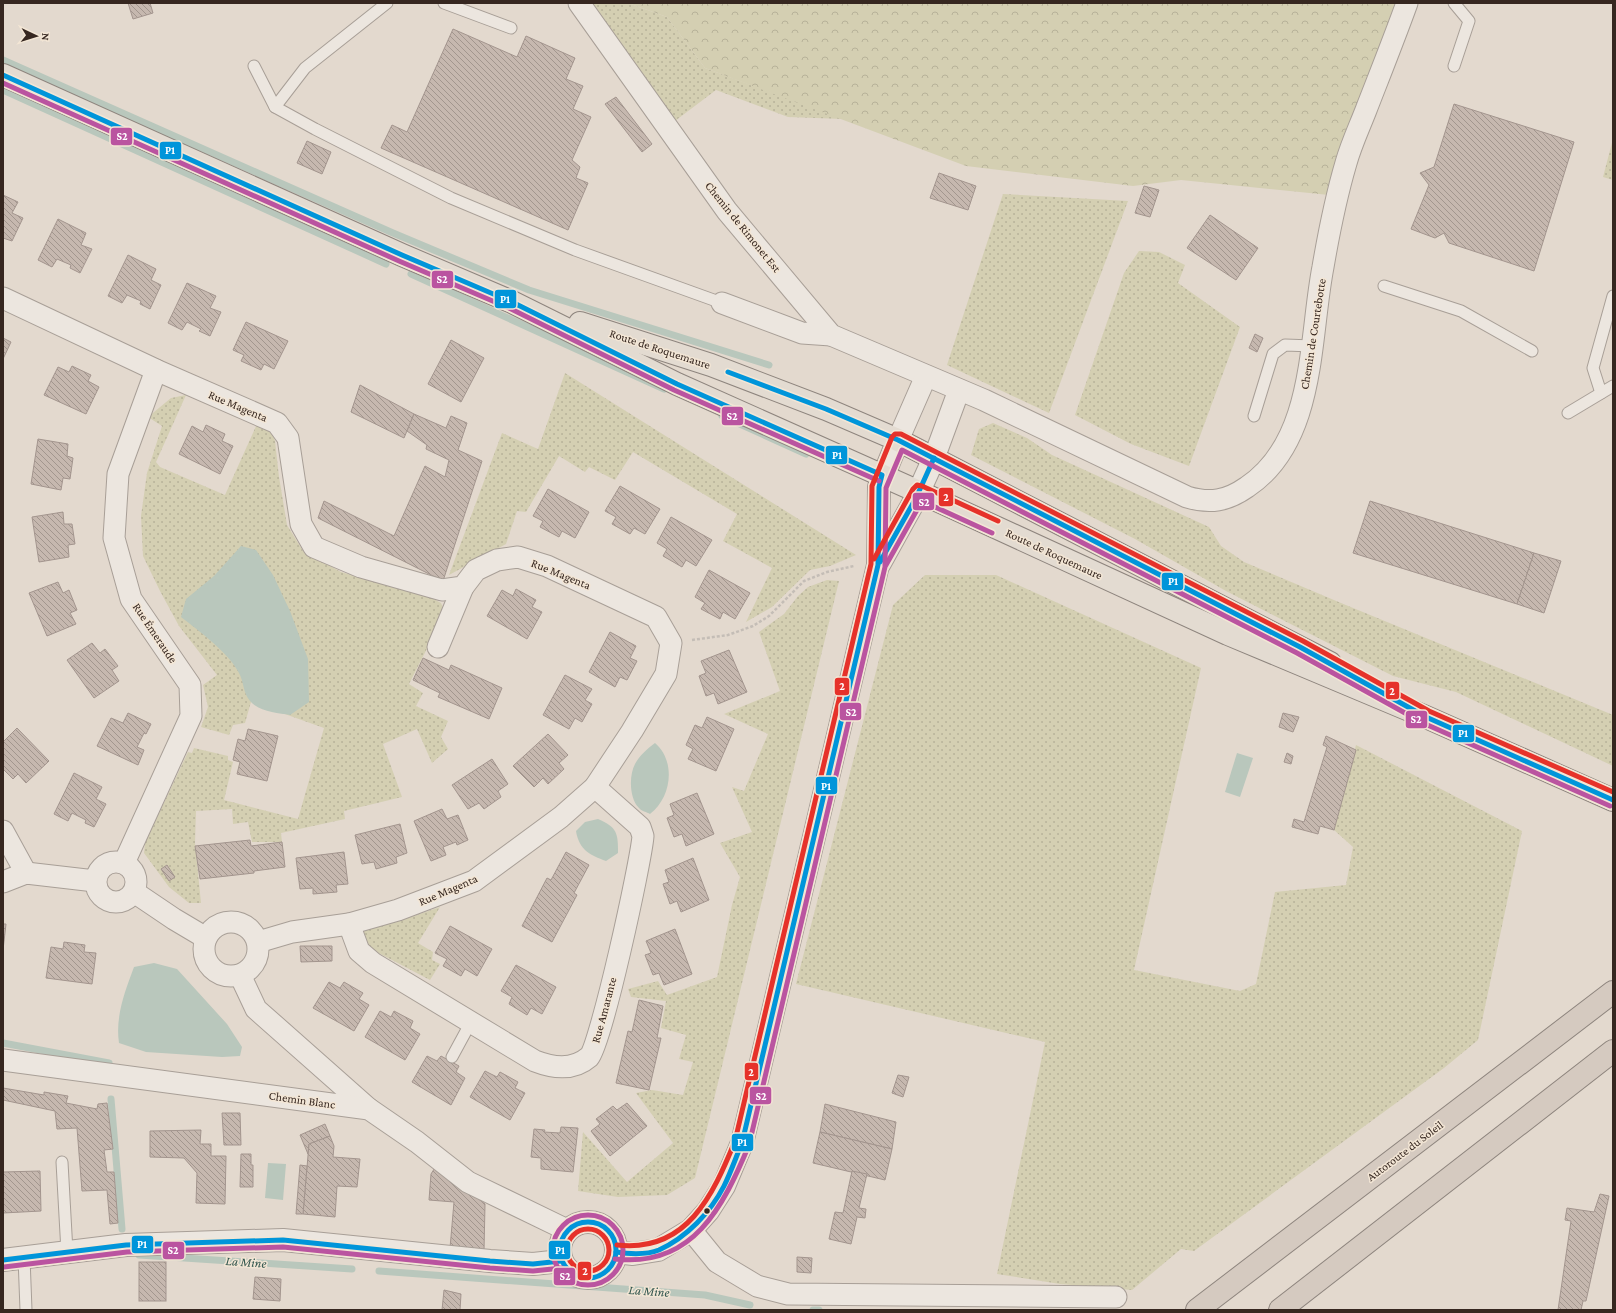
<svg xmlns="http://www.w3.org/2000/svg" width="1616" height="1313" font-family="'Crimson Pro',serif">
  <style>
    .grass { fill: url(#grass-dots) }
    .forest { fill: url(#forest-crowns) }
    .water { fill: #b9c7bc }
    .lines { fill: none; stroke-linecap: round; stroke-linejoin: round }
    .stream { stroke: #b9c7bc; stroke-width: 7 }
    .building { fill: url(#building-back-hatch); stroke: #a3958e }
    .service-casing { stroke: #a89f97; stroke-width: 13 }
    .minor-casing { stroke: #a89f97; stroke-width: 23 }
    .tertiary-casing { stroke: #a89f97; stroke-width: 24 }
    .primary-casing { stroke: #8e857e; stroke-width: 24 }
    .motorway-casing { stroke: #8e857e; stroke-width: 24 }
    .path { stroke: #c4bdb6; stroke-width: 2.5; stroke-dasharray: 3 2; stroke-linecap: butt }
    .service { stroke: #ece6df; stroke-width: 11 }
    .minor { stroke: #ece6df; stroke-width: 21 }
    .tertiary { stroke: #ece6df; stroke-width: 22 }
    .primary { stroke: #e3dbd1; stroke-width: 22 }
    .motorway { stroke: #d5cac0; stroke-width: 22 }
    .bus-1-casing { stroke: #f3e6d5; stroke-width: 8 }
    .bus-2-casing { stroke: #f3e6d5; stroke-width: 8 }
    .bus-3-casing { stroke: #f3e6d5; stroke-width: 8 }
    .bus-1 { stroke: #0095da; stroke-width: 5 }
    .bus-2 { stroke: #ba54a0; stroke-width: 5 }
    .bus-3 { stroke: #e6322a; stroke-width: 5 }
    .bus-dot { fill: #362720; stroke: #f3e6d5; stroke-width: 1.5 }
    .labels { text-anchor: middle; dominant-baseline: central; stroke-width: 3; stroke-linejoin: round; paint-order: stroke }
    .street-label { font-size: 12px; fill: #362720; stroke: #f3e6d5 }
    .water-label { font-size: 13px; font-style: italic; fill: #30554d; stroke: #f3e6d5 }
    .line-badge { stroke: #f3e6d5; stroke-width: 1.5 }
    .badge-label { font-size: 11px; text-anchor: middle; font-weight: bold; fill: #fff }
  </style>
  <defs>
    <pattern id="grass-dots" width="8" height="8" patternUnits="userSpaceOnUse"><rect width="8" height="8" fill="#d4cfb2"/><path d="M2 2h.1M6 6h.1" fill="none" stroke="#b7b299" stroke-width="1.8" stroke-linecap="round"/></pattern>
    <pattern id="forest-crowns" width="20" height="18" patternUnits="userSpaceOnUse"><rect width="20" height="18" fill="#d4cfb2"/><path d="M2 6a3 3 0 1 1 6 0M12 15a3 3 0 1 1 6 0" fill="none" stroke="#b7b299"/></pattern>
    <pattern id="building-back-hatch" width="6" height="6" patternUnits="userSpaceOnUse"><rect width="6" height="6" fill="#c6b8af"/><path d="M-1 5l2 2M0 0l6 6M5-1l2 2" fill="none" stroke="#a2968e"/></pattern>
  </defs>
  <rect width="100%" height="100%" fill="#e3d9ce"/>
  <!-- grass -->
  <g class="grass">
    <polygon points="590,3 628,3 667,17 705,68 843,119 788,117 716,90 675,121"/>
    <polygon points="1613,139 1613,180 1603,177"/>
    <polygon points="1003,194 1128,201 1049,413 947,365"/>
    <polygon points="1139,251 1159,252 1185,265 1178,283 1240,327 1189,466 1131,444 1075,415 1124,273"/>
    <polygon points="565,373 856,555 830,566 810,570 772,607 746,622 772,568 723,541 737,514 633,452 615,480 589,467 585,472 559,456 526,512 517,511 506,544 449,575 502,433 538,449"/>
    <polygon points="186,395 156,462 160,467 225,495 257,424 272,432 275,441 279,477 287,525 303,551 341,572 432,598 441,603 444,610 439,625 409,684 423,693 416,706 448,721 441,737 448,749 432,763 417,729 383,744 402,797 344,811 345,819 281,833 282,842 252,842 248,822 233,824 232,809 196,811 195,843 201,903 189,903 169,887 144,853 145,843 188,752 192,753 194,748 228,756 228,760 233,762 224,800 298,819 324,728 251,702 245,723 233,725 229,735 201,727 208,707 203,685 217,675 179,626 160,591 143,556 141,516 147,473 162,426 148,417 171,398"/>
    <polygon points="993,423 1027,438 1052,455 1209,527 1221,546 1244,562 1341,603 1613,715 1613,766 1456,692 1393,676 1226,591 1135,539 971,455 979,429"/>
    <polygon points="925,575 996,575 1201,668 1134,970 1240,991 1256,984 1275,892 1346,885 1353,847 1334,830 1356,745 1522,831 1478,1040 1444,1068 1194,1251 1181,1249 1132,1290 1060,1284 997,1274 1045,1042 796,984 893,605"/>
    <polygon points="827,580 839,581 695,1178 667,1195 618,1197 578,1191 583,1132 627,1182 673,1143 636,1093 652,1090 683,1095 693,1062 679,1059 686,1035 661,1028 666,1001 631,997 628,989 658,981 667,995 717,977 732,905 740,877 720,843 752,832 732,787 744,791 768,734 724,714 780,691 759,632 784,614 798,596 808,587"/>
    <polygon points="440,907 418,943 433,952 432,960 440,964 430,980 373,950 365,942 360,929 405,919"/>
  </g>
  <!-- forest -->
  <polygon class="forest" points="628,3 1395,3 1329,195 1181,180 1133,186 966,166 705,68 667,17"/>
  <!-- water -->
  <g class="water">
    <path d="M241 546 256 550 273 575 290 611 308 659 309 702 290 715C278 713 259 712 250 701 243 693 244 682 239 673 229 653 199 631 181 617L186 599 214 576Z"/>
    <path d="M655 743C676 761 672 797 650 814 647 812 641 811 639 808 629 798 629 775 635 764 640 755 647 749 655 743Z"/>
    <polygon points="1237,753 1253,758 1240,797 1225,792"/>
    <path d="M598 819C617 827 618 833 618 853L606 861C590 855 579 850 576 831L585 822Z"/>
    <path d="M154 963 177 969 227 1024 242 1047 240 1056 222 1057 146 1052 119 1043C115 1017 125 991 134 967Z"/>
    <polygon points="268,1163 286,1164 283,1200 265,1198"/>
  </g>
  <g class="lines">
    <!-- stream -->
    <g class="stream">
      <polyline points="3,60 393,233 529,290 769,365"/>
      <polyline points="3,90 386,264"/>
      <polyline points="411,274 664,389"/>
      <polyline points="722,416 806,454"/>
      <polyline points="3,1043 109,1063"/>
      <polyline points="111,1099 122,1229"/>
      <polyline points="139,1255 352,1269"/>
      <polyline points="379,1271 705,1295 750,1305"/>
      <polyline points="813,1310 819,1310"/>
    </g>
  </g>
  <!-- building -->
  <g class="building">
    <polygon points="128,3 150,3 153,13 133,19"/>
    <polygon points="453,29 517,57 526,36 575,58 566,79 583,86 573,109 591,117 572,160 580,167 576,178 588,183 568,230 381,148 392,125 407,132"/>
    <polygon points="616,97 652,144 642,152 605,104"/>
    <polygon points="1454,104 1574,142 1534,271 1449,243 1444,233 1435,238 1411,229 1429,185 1420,173 1434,167"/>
    <polygon points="307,141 331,152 322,174 297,163"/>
    <polygon points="939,173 976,186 968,210 930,198"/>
    <polygon points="1144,186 1159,190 1150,217 1135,213"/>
    <polygon points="3,195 18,202 12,213 23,218 12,241 3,238"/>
    <polygon points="1210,215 1258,248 1236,280 1187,248"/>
    <polygon points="58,219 86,233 81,245 92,249 80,273 70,268 71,265 57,259 52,267 38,260"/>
    <polygon points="128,255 156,269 151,280 161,285 150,309 140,304 141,301 127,295 122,303 108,296"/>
    <polygon points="187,283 216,296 210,308 221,312 210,336 199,331 201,329 187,322 182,330 168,323"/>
    <polygon points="246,322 288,341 274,369 264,364 261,370 241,361 244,355 233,350"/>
    <polygon points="1255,334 1263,338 1257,352 1249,348"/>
    <polygon points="3,338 11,342 3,359"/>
    <polygon points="451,340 484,358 461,402 428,384"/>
    <polygon points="72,366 91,375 88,381 99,387 86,414 44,395 58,367 69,372"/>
    <polygon points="360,385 414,414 404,438 351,412"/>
    <polygon points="414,414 446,428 451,416 467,423 458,450 482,461 443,581 318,518 324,501 394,536 425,466 445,477 449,460 426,449 427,445 407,431"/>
    <polygon points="206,425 225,434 222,441 233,446 220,474 179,454 192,426 203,432"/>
    <polygon points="38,439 68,444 67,456 73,458 70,479 63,478 61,490 31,484"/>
    <polygon points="620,486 660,509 645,534 634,528 630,534 612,524 616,517 605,511"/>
    <polygon points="548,489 589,512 575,538 562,531 559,537 540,527 543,521 533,516"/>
    <polygon points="1370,501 1534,553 1517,604 1353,553"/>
    <polygon points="63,512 64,524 72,524 75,544 68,545 69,557 39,562 32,517"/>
    <polygon points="671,517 712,540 696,566 686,560 682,567 663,556 667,549 657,543"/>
    <polygon points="1534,553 1561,561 1544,613 1517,604"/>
    <polygon points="709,570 750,593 735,619 723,612 720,619 701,609 705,603 695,597"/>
    <polygon points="58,582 63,593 69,590 77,610 70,613 76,624 47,636 29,593"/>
    <polygon points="516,589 536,600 532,607 542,612 527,639 487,616 502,590 513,596"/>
    <polygon points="610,632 636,646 630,658 637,661 627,680 620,677 615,687 589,672"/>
    <polygon points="92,643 100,653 105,649 118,666 112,670 119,681 94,698 67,660"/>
    <polygon points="729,650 747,692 718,704 714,693 706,696 699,676 706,673 701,661"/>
    <polygon points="423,658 449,670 451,665 502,688 489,719 438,697 440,693 413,680"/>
    <polygon points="565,675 592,689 585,700 592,704 582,722 575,718 569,729 543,715"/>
    <polygon points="128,713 151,724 146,734 144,733 137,747 144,750 138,765 97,746 111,718 123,723"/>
    <polygon points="1283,713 1299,717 1293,732 1279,727"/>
    <polygon points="707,717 734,729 716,771 688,759 693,749 686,745 695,725 702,728"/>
    <polygon points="17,728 49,761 26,783 18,774 13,779 3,769 3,742"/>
    <polygon points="248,729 278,736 267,781 237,774 240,762 233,760 238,739 245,741"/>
    <polygon points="548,734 568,755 559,763 564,769 548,784 543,778 534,787 513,766"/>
    <polygon points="1326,736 1356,750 1334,830 1320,826 1318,834 1292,827 1294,819 1304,822 1327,747 1323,745"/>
    <polygon points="1287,753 1293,756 1291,764 1284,762"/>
    <polygon points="492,759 508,784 498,791 501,797 484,809 479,803 468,809 452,785"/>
    <polygon points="74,773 102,787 96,799 106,804 94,827 85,823 86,820 72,813 68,821 54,814"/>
    <polygon points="697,793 714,834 686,846 682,834 674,837 667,818 674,815 670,804"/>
    <polygon points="442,809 447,819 458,815 468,840 457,845 456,842 443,847 446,855 431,861 414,821"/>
    <polygon points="400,824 407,853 396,857 397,863 376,869 374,862 362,864 355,835"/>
    <polygon points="250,840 251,846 282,842 285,867 254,871 254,873 200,879 195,846"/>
    <polygon points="344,852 348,884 336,885 337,892 313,894 313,888 300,889 296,858"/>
    <polygon points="566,852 589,865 574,893 577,895 552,942 522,926 547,878 551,880"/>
    <polygon points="693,858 709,900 681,912 677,901 670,904 663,884 669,882 665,870"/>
    <polygon points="167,865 175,877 169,881 161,869"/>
    <polygon points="3,924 6,924 3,950"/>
    <polygon points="450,926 492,949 477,976 465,969 461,976 443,966 447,959 435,953"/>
    <polygon points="675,929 692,974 664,985 659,973 653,975 645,955 651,953 646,941"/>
    <polygon points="64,942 85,945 84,952 96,953 92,984 46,978 51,947 63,949"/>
    <polygon points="300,946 332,946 332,961 301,962"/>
    <polygon points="516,965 556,987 542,1014 531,1008 527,1015 509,1004 512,997 501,991"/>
    <polygon points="329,982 340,988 344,982 363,993 359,999 369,1005 354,1031 313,1008"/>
    <polygon points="639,1000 663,1006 657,1038 661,1038 649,1090 616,1083 628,1031 632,1032"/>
    <polygon points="380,1011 391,1017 394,1011 413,1021 410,1028 420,1034 405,1060 365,1037"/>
    <polygon points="427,1056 437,1061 441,1056 459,1066 456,1072 465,1078 451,1105 412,1082"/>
    <polygon points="485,1071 497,1077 500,1072 518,1082 515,1088 525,1093 510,1120 470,1097"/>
    <polygon points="898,1075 909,1077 903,1097 892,1093"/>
    <polygon points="3,1088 44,1095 44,1092 68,1096 66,1103 97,1109 98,1104 107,1103 113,1149 104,1150 107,1172 114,1172 118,1223 110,1224 107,1190 82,1191 77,1128 57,1129 55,1111 3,1100"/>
    <polygon points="627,1103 647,1126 610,1156 591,1131 600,1124 596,1119 613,1106 617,1110"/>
    <polygon points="825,1104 896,1122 892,1149 820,1132"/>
    <polygon points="222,1113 240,1113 241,1145 224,1145"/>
    <polygon points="325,1124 330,1136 309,1144 308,1154 300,1135"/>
    <polygon points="561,1127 578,1128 573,1172 541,1169 541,1158 531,1157 534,1129 545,1130 544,1132 560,1133"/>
    <polygon points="201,1130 200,1144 211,1144 211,1156 226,1156 225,1204 196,1203 197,1173 184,1158 150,1157 150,1131"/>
    <polygon points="820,1132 892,1149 885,1180 813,1163"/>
    <polygon points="330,1136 334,1146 333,1157 360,1159 357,1187 337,1186 335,1217 303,1214 309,1144"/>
    <polygon points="241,1154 251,1154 251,1165 253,1165 253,1187 240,1187"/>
    <polygon points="300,1165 307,1166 303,1214 296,1214"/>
    <polygon points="436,1166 485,1204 484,1251 450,1248 454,1202 429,1200 431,1174"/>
    <polygon points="40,1171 41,1211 3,1213 3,1172"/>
    <polygon points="852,1171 867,1174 859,1208 866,1209 865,1218 857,1217 851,1244 829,1239 835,1212 843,1213"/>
    <polygon points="1600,1194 1609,1196 1586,1301 1583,1301 1581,1310 1558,1310 1571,1221 1565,1220 1567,1208 1594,1212"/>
    <polygon points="797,1257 812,1258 811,1273 797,1272"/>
    <rect x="139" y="1262" width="27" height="39"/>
    <polygon points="255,1277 281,1279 280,1301 253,1299"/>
    <polygon points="444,1290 461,1294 460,1310 442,1310"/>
  </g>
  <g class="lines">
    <!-- service casing -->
    <g class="service-casing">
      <g id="service">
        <polyline points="444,3 511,28"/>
        <polyline points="254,66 275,107 315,129 451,198 575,250 722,303"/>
        <polyline points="1454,66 1469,21 1454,3"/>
        <polyline points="275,107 305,68 387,3"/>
        <polyline points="1384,286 1461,311 1532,351"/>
        <polyline points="1601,393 1593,368 1613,296"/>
        <polyline points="1568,413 1613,386"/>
        <polyline points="1254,416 1273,354 1285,345 1313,346"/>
        <polyline points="452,1057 471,1022"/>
        <polyline points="62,1162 67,1252"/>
        <polyline points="24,1257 26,1310"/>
      </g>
    </g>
    <!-- minor casing -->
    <g class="minor-casing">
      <g id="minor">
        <path d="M579 3 727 211 831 335 984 400 1187 497C1210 504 1227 501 1247 487 1316 441 1309 339 1323 267 1329 232 1336 197 1346 163 1351 145 1359 128 1366 110 1380 74 1394 39 1407 3"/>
        <polyline points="3,298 156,370 277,423 288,438 301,524 314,547 361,567 442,590 463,587 476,570 497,560 518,557 547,566 656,617 671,643 666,674 632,731 595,787 561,817 474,881 398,910 349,924 292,932 258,942"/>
        <polyline points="722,303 802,333 831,335"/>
        <polyline points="898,440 926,376"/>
        <polyline points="934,458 959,390"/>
        <polyline points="438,647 463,587"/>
        <polyline points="3,831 26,873"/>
        <circle cx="116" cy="882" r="20"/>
        <polyline points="124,863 191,716 190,685 131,599 114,538 118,474 156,370"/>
        <polyline points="3,882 26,873 95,881"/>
        <polyline points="134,892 174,919 206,938"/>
        <circle cx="231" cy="949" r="27"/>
        <path d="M349 924 359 951 373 963 535 1061C553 1068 573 1071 589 1057 601 1045 641 862 643 836L640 827 595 787"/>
        <polyline points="240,975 256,1009 369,1109"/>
        <polyline points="3,1060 369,1109 417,1142 468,1182 567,1230"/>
        <polyline points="691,1230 717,1262 757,1286 788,1294 1116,1297"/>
      </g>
    </g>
    <!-- tertiary casing -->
    <g class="tertiary-casing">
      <g id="tertiary">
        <polyline points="880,563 916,498 934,458"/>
        <circle cx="588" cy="1250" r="28"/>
        <polyline points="616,1252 633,1254 658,1250 691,1230 708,1211 724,1186 742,1143 878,565 879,487 898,440"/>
        <polyline points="3,1260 126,1245 283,1240 490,1261 533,1264 561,1261"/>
      </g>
    </g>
    <!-- primary casing -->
    <g class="primary-casing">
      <g id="primary">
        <polyline points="3,75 402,255 512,302 677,384 919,492 1228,634 1426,717 1613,800"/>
        <polyline points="580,323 711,365 826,409 898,440 1330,663"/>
      </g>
    </g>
    <!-- motorway casing -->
    <g class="motorway-casing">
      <g id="motorway">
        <polyline points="1197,1310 1613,992"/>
        <polyline points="1280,1310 1613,1051"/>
      </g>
    </g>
    <!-- path -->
    <polyline class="path" points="692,640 728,635 753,626 769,616 804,581 827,572 854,566"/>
    <!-- service -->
    <use href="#service" class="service"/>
    <!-- minor -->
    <use href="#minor" class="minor"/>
    <!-- tertiary -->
    <use href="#tertiary" class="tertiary"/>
    <!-- primary -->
    <use href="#primary" class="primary"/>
    <!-- motorway -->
    <use href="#motorway" class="motorway"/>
    <!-- bus-1 casing -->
    <g class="bus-1-casing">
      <g id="bus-1">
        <path d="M3 75 402 255 512 302 677 384 882 475 879 487 878 565 742 1143C736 1157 731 1172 724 1186 710 1213 687 1237 659 1250 646 1255 629 1254 616 1252"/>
        <polyline points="728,372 826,409 898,440 1300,647 1426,717 1613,800"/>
        <polyline points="880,562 916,498 934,458"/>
        <circle cx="588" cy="1250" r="28"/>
        <polyline points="3,1260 126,1245 283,1240 490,1261 533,1264 561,1261"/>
      </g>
    </g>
    <!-- bus-2 casing -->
    <g class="bus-2-casing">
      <g id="bus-2">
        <polyline points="3,83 399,261 509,308 674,390 879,481"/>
        <polyline points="886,565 922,501 992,533"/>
        <circle cx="588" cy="1250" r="35"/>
        <path d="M615 1259C693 1268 723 1207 749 1145L885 567 886 488 902 450 1297 653 1423 723 1610 806"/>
        <polyline points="4,1267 127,1252 283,1247 490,1268 533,1271 562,1268"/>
      </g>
    </g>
    <!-- bus-3 casing -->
    <g class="bus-3-casing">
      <g id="bus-3">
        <polyline points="874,559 913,489 917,485 922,486 998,521"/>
        <circle cx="588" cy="1250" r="21"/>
        <path d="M617 1245C687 1253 713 1195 735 1141L871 564 872 486 892 437 895 434H901L1303 641 1429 711 1613 792"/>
      </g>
    </g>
    <!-- bus-1 -->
    <use href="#bus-1" class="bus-1"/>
    <!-- bus-2 -->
    <use href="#bus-2" class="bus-2"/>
    <!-- bus-3 -->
    <use href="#bus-3" class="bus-3"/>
  </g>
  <!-- markers -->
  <circle class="bus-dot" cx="707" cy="1211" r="3.5"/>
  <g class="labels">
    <!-- street labels -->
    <g class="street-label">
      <text transform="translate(743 227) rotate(51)">Chemin de Rimonet Est</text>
      <text transform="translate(1313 334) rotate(-81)">Chemin de Courtebotte</text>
      <text transform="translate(660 349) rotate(18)">Route de Roquemaure</text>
      <text transform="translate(238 406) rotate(23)">Rue Magenta</text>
      <text transform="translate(1054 554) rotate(25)">Route de Roquemaure</text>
      <text transform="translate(561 574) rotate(22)">Rue Magenta</text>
      <text transform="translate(155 633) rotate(56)">Rue Émeraude</text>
      <text transform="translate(448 890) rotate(-23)">Rue Magenta</text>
      <text transform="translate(604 1010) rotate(-75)">Rue Amarante</text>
      <text transform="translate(302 1100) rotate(8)">Chemin Blanc</text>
      <text transform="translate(1405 1151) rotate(-37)">Autoroute du Soleil</text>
    </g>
    <!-- water labels -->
    <g class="water-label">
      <text transform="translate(246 1262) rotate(4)">La Mine</text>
      <text transform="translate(649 1291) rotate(4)">La Mine</text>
    </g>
  </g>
  <g class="line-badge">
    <rect x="110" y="127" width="23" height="19" rx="4" fill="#ba54a0"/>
    <rect x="159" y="141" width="23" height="19" rx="4" fill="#0095da"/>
    <rect x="431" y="270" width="23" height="19" rx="4" fill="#ba54a0"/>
    <rect x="494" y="289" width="23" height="20" rx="4" fill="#0095da"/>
    <rect x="721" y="406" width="23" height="20" rx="4" fill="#ba54a0"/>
    <rect x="825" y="445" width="23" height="20" rx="4" fill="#0095da"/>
    <rect x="938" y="487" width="16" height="20" rx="4" fill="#e6322a"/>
    <rect x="912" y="492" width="23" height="19" rx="4" fill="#ba54a0"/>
    <rect x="1161" y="572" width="23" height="19" rx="4" fill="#0095da"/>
    <rect x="834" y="677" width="16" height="19" rx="4" fill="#e6322a"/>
    <rect x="1385" y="681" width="15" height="19" rx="4" fill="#e6322a"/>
    <rect x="839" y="702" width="23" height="19" rx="4" fill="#ba54a0"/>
    <rect x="1405" y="710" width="23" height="19" rx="4" fill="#ba54a0"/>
    <rect x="1452" y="724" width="23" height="19" rx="4" fill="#0095da"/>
    <rect x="815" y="776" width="23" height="19" rx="4" fill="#0095da"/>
    <rect x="744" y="1062" width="15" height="19" rx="4" fill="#e6322a"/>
    <rect x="749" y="1086" width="23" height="19" rx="4" fill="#ba54a0"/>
    <rect x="731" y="1133" width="23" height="19" rx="4" fill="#0095da"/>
    <rect x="131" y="1235" width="23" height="19" rx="4" fill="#0095da"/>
    <rect x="548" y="1240" width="23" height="20" rx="4" fill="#0095da"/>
    <rect x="162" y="1241" width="23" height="19" rx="4" fill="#ba54a0"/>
    <rect x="577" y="1261" width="15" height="20" rx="4" fill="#e6322a"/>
    <rect x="553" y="1267" width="23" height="19" rx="4" fill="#ba54a0"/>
  </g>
  <g class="badge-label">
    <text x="122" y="140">S2</text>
    <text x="170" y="154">P1</text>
    <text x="442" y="283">S2</text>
    <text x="505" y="303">P1</text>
    <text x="732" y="420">S2</text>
    <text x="837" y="459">P1</text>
    <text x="946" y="501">2</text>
    <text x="924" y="506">S2</text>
    <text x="1173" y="585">P1</text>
    <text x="842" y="690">2</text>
    <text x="1392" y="695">2</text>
    <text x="851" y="716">S2</text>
    <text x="1416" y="723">S2</text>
    <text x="1463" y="737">P1</text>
    <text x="826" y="790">P1</text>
    <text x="751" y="1076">2</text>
    <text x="761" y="1100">S2</text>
    <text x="742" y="1146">P1</text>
    <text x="142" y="1248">P1</text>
    <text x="560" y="1254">P1</text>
    <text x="173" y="1254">S2</text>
    <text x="585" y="1275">2</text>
    <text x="565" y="1280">S2</text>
  </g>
  <!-- border -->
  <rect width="1616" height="1313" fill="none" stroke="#362720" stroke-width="8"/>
  <!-- north arrow -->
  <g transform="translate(36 36) rotate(94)" stroke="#f3e6d5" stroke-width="3" paint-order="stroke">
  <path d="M0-3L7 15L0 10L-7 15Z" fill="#362720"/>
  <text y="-6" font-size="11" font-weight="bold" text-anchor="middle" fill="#362720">N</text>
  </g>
</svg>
